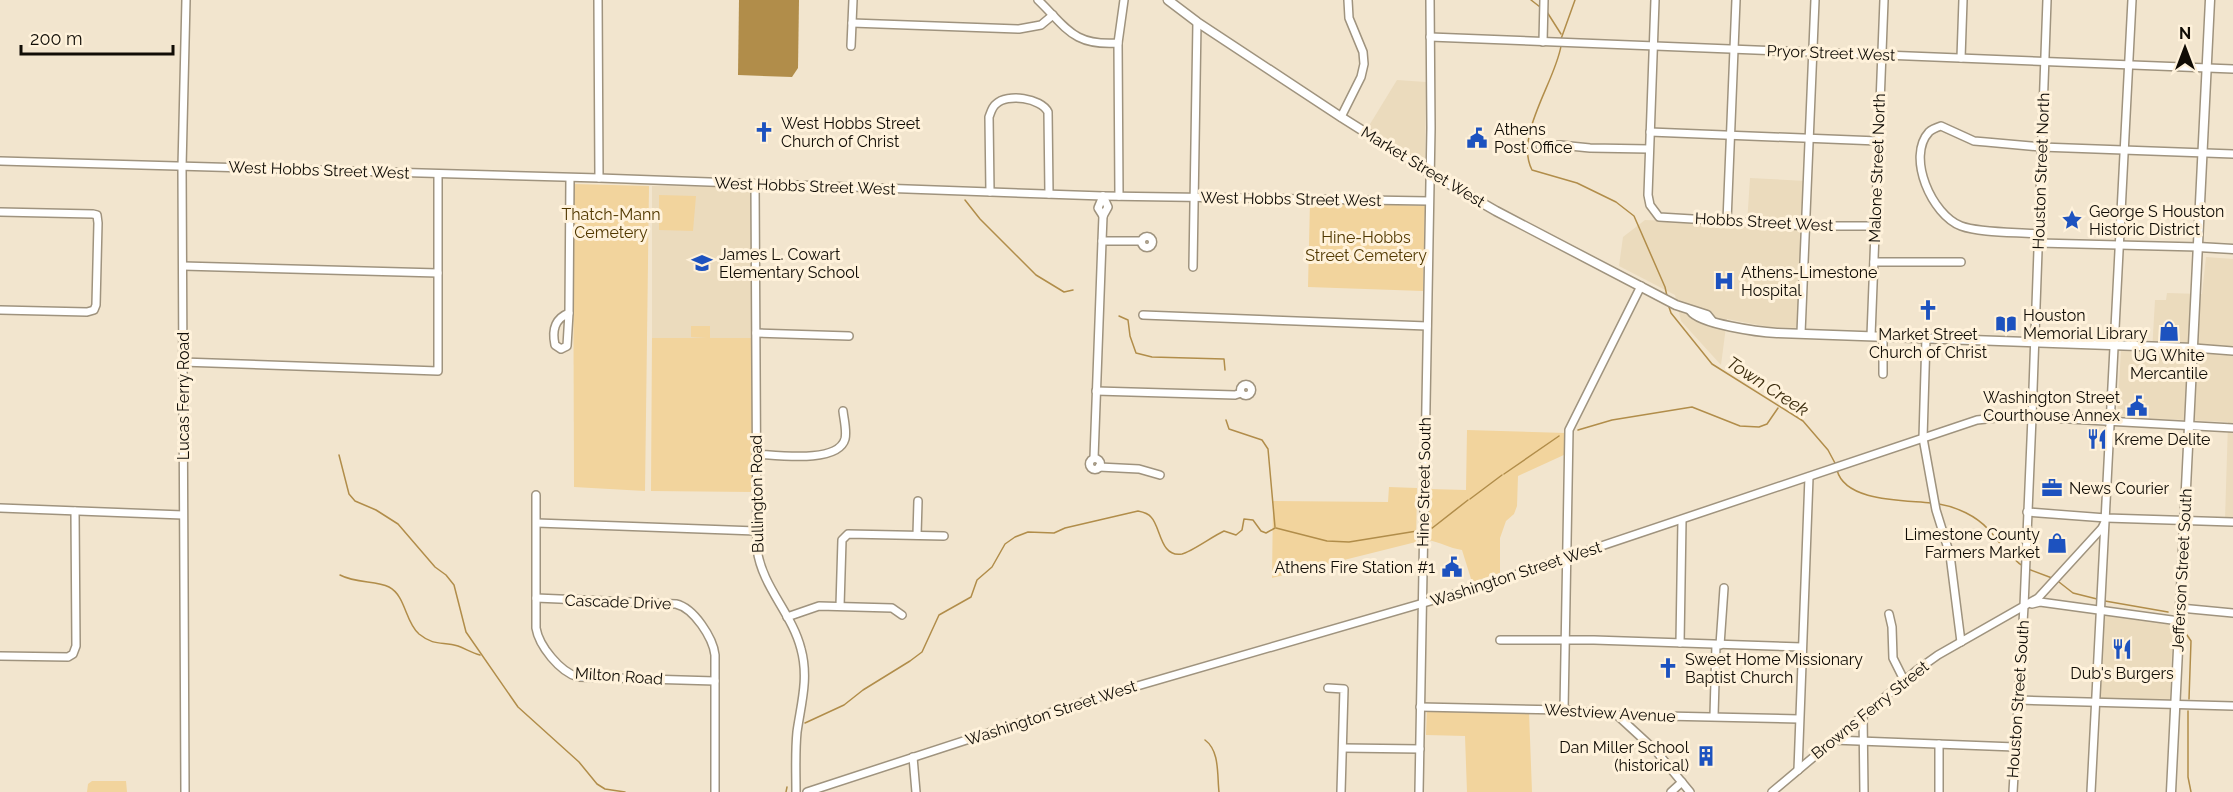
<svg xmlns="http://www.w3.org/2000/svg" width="2233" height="792" font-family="Raleway,sans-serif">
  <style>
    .built { fill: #ebdbbd }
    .green { fill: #f2d49d }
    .water { fill: #b18d4a }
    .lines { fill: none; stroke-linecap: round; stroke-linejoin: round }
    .stream { stroke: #b18d4a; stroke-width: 1.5 }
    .minor-casing { stroke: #9f937e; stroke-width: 10 }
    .major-casing { stroke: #9f937e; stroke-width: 11 }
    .minor { stroke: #fff; stroke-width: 7 }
    .major { stroke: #fff; stroke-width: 8 }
    .labels { text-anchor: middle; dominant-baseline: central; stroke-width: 6; stroke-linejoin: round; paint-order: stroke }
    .street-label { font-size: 16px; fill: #110d06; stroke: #fff2db }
    .poi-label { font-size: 16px; fill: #110d06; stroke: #fff2db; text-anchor: start }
    .park-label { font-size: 16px; fill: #513800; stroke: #fff2db }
    .water-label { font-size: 18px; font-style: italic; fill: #3b2c0d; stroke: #fff2db }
  </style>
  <rect width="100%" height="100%" fill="#f2e5ce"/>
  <!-- built -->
  <g class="built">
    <polygon points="1397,80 1426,82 1425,163 1367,129"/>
    <polygon points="1750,178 1806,181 1799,325 1795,328 1769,327 1727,319 1721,365 1681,321 1675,295 1619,266 1623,237 1645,220 1747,224"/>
    <polygon points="652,186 750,187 752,338 652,338"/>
    <polygon points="2206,257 2233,259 2233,520 2225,520 2228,422 2117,417 2121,351 2152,352 2155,300 2166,300 2167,293 2202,294"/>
    <polygon points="2106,615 2173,625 2170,701 2100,699 2104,617"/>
  </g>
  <!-- green -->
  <g class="green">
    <polygon points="573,184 649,186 645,491 574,487"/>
    <polygon points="659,195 696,196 693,231 659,230"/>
    <polygon points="1310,202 1425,206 1423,291 1308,287"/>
    <polygon points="691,326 710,326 710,338 752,338 752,492 651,491 652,338 707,338 691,337"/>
    <path d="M1467 430 1566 433V454L1518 476 1517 506 1514 514 1506 521 1500 538V573L1472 582 1462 550C1449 548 1440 542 1428 540L1429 489 1466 490Z"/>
    <polygon points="1389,487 1417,488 1416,542 1272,578 1273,501 1388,502"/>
    <polygon points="1427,709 1529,712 1532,792 1467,792 1465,736 1426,735"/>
    <polygon points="92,781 126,781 127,792 87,792 88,784"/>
  </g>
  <!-- water -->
  <polygon class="water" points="739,0 799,0 798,68 792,77 738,75"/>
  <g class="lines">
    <!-- stream -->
    <g class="stream">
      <polyline points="1531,0 1540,7"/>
      <polyline points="1547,12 1561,34"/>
      <polyline points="1561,39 1575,0"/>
      <path d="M1561 46C1555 82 1514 136 1532 170L1577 183 1616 202 1634 216 1665 287 1667 296"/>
      <polyline points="965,200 980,219 1036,275 1064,292 1073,290"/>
      <polyline points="1669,307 1671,313 1712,364 1803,421 1828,450 1836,465"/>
      <polyline points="1119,316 1128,320 1130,336 1136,353 1152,357 1224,359 1225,370"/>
      <polyline points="1226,420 1229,429 1262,440 1268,449 1275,527"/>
      <polyline points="1578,430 1612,420 1692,407 1740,426 1759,427 1767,424 1778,408"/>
      <polyline points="339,455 349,494 355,501 376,510 398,524 435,567 446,575 454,585 466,632 518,707 579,762 597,784 605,789 625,792"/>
      <path d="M1837 470C1845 502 1904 500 1931 503"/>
      <polyline points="1504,474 1559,436"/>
      <polyline points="1470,499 1502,475"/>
      <path d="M1939 504C1957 507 1976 516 1988 529 2000 542 2009 557 2024 567"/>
      <polyline points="1276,528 1327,541 1349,542 1417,531"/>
      <polyline points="1427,530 1431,529 1468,500"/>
      <polyline points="2028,569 2052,578"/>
      <path d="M340 575C357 584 376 580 389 587 406 596 405 622 419 634 435 647 443 641 458 646 466 649 472 653 480 655"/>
      <polyline points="2059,582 2073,593 2097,599"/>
      <polyline points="2105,601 2168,612"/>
      <polyline points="2187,635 2191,641 2189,699"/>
      <polyline points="2188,711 2188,777 2191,792"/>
      <path d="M805 723 844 705 863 690 910 661 922 652 939 615 971 597 977 580 992 567 1005 544 1015 537 1028 532 1054 533 1065 528 1138 511C1143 512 1148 513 1151 517 1161 527 1160 558 1182 554 1191 552 1213 536 1224 531L1236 535 1242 530 1244 519 1253 520 1261 531 1266 533 1275 528"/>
      <path d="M1205 740C1220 751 1217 775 1219 792"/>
      <polyline points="786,792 787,787"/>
    </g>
    <!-- minor casing -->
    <g class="minor-casing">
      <g id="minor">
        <polyline points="598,0 599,178"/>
        <path d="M1038 0C1067 28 1073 46 1118 43"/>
        <polyline points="1655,0 1648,195 1650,205 1659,217 1807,226 1875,226"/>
        <polyline points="852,23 1019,29 1041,25 1053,15"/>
        <polyline points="1430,37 2233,69"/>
        <polyline points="1543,42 1544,0"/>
        <polyline points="851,46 853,0"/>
        <polyline points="1961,58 1963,0"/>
        <polyline points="1341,117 1361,77 1364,64 1363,52 1349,18 1348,0"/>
        <polyline points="1650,132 1878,141"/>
        <polyline points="1540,146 1560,145 1590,148 1649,149"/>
        <polyline points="0,161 599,178 1103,196 1429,201"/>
        <path d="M755 184 757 549C762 587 792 613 801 649 809 678 801 704 797 732 795 752 796 772 796 792"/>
        <path d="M990 192 989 117C991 112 992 107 996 104 1007 93 1041 98 1048 112L1049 194"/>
        <polyline points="1103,196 1098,208 1103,216"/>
        <polyline points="1119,196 1118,43 1124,0"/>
        <polyline points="0,212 93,214 97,215 98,223 96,305 94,310 87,312 0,310"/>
        <polyline points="1727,221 1736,0"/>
        <path d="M2039 234C2017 232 1980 233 1961 226 1932 215 1906 157 1929 132 1932 129 1938 127 1941 126L1974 141 1986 142 2041 147 2233 154"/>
        <circle cx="1147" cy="242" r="5.5"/>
        <polyline points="1102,241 1141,241"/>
        <polyline points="2039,243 2198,247"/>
        <polyline points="1874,262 1961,262"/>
        <polyline points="183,266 438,273"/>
        <polyline points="1193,267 1197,22"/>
        <polyline points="569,313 570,178"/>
        <path d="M569 313 567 346 561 349 555 345C552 331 554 319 569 313Z"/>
        <polyline points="1143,315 1427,326"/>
        <polyline points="756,333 849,336"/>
        <polyline points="1801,333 1815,0"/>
        <polyline points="1871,336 1884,0"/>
        <polyline points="1926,338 1923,438 1936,510 1950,555 1961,642"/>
        <polyline points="2194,348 2233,351"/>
        <polyline points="182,362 438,371 438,174"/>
        <polyline points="1883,374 1883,337"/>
        <circle cx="1246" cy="390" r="5.5"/>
        <polyline points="1096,391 1235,395 1241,393"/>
        <path d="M756 454C776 455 838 464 845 439 847 431 844 420 843 411"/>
        <polyline points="1094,458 1102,241 1103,216 1108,207 1103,196"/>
        <circle cx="1095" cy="464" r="5.5"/>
        <polyline points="1099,467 1139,469 1160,475"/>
        <path d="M536 495V628C539 646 560 672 578 677L715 681"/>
        <polyline points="0,508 183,515"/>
        <polyline points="2027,512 2106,518 2233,522"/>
        <polyline points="537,523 756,531"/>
        <polyline points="917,535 918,501"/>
        <path d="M536 598 676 604C694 608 713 638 715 655V792"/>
        <polyline points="2032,604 2040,602 2179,621"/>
        <polyline points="840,606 842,540 848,534 944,536"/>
        <polyline points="2180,608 2233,613"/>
        <polyline points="1889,614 1892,627 1893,658 1904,680"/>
        <polyline points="787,617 819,606 892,608 902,615"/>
        <polyline points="1500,640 1594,640 1802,647"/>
        <polyline points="1680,643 1682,520"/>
        <polyline points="1720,645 1724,588"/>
        <polyline points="0,656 68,657 73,654 76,646 75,511"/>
        <polyline points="1328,688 1344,689 1341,792"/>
        <polyline points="2018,700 2233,706"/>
        <polyline points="1420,707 1564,710 1617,715 1799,719"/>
        <polyline points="1564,710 1569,430 1641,286"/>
        <polyline points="1863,714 1864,792"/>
        <polyline points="1618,716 1656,751 1690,792"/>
        <polyline points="1714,716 1716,645"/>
        <polyline points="1833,740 2015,747"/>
        <polyline points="1343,748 1420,749"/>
        <polyline points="913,757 916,792"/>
        <polyline points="1798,770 1809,477"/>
        <polyline points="185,792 182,167 186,0"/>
        <polyline points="807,792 1089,700 1482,586 1977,420 2014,416 2233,428"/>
        <polyline points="1419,792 1431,128 1430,0"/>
        <polyline points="1671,792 1682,782"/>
        <polyline points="1772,792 1917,670 1938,655 2038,598 2102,528 2104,524"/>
        <polyline points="1939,792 1939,744"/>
        <polyline points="2013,792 2024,606 2032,417 2047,0"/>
        <polyline points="2091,792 2132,0"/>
      </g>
    </g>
    <!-- major casing -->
    <g class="major-casing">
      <g id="major">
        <polyline points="1168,0 1197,22 1341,117 1430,173 1496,211 1676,305 1707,315 1711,320"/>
        <polyline points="2198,247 2233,249"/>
        <path d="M1691 311C1700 324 1759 332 1777 333L2194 348"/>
        <polyline points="2171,792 2210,0"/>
      </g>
    </g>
    <!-- minor -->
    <use href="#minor" class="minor"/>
    <!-- major -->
    <use href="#major" class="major"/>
  </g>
  <!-- icons -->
  <defs>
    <g id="church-bare" transform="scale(1.62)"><path d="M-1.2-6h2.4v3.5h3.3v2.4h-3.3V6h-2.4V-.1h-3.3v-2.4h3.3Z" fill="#1d52bf" stroke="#fff2db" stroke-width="2.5" paint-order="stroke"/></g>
    <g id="civic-bare" transform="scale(1.62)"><path d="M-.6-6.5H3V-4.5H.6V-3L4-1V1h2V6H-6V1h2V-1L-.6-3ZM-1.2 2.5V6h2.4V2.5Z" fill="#1d52bf" stroke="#fff2db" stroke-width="2.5" paint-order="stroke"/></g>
    <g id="sight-bare" transform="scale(1.62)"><path d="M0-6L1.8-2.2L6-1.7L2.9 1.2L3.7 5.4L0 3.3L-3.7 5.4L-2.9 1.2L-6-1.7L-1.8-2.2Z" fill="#1d52bf" stroke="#fff2db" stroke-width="2.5" paint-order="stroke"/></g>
    <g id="school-bare" transform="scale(1.62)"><path d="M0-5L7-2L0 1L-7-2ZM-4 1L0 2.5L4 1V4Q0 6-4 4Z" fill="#1d52bf" stroke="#fff2db" stroke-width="2.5" paint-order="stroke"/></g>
    <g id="hospital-bare" transform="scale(1.62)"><path d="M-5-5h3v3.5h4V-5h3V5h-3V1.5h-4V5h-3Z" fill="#1d52bf" stroke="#fff2db" stroke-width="2.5" paint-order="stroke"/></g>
    <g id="library-bare" transform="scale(1.62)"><path d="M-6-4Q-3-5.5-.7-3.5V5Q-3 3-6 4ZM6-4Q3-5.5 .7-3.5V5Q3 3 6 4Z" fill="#1d52bf" stroke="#fff2db" stroke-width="2.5" paint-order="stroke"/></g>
    <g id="shop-bare" transform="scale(1.62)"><path d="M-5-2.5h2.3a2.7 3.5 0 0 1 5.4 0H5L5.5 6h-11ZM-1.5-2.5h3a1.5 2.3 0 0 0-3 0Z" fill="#1d52bf" stroke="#fff2db" stroke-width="2.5" paint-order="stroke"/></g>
    <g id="restaurant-bare" transform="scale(1.62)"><path d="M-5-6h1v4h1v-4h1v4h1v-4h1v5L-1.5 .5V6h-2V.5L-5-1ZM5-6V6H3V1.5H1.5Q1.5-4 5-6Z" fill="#1d52bf" stroke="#fff2db" stroke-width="2.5" paint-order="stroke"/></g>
    <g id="office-bare" transform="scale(1.62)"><path d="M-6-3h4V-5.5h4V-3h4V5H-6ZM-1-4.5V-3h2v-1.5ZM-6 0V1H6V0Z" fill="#1d52bf" stroke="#fff2db" stroke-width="2.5" paint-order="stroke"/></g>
    <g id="building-bare" transform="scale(1.62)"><path d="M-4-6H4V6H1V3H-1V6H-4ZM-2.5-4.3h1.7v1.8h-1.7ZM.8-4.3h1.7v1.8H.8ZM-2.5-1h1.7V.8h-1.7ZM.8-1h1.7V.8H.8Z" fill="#1d52bf" stroke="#fff2db" stroke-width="2.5" paint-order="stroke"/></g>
  </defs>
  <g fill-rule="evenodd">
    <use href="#church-bare" x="764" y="132"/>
    <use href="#civic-bare" x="1477" y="138"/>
    <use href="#sight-bare" x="2072" y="220"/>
    <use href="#school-bare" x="702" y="263"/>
    <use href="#hospital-bare" x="1724" y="281"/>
    <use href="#church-bare" x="1928" y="310"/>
    <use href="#library-bare" x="2006" y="324"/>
    <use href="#shop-bare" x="2169" y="331"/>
    <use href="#civic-bare" x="2137" y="406"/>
    <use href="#restaurant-bare" x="2097" y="439"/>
    <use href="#office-bare" x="2052" y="488"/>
    <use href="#shop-bare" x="2057" y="543"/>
    <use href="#civic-bare" x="1452" y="567"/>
    <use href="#restaurant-bare" x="2122" y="649"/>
    <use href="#church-bare" x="1668" y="668"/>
    <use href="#building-bare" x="1706" y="756"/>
  </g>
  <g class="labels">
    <!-- street labels -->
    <g class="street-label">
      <text transform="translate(1831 53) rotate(2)">Pryor Street West</text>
      <text transform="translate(1423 167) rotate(31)">Market Street West</text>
      <text transform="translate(1877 168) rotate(-88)">Malone Street North</text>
      <text transform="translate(319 170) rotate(2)">West Hobbs Street West</text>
      <text transform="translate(2041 171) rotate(-88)">Houston Street North</text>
      <text transform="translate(805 186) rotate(2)">West Hobbs Street West</text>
      <text transform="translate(1291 199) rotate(1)">West Hobbs Street West</text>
      <text transform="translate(1764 222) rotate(3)">Hobbs Street West</text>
      <text transform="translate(183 396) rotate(-90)">Lucas Ferry Road</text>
      <text transform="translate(1424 482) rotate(-89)">Hine Street South</text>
      <text transform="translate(757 494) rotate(-91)">Bullington Road</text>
      <text transform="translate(2182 570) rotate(-87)">Jefferson Street South</text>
      <text transform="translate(1516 574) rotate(-18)">Washington Street West</text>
      <text transform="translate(618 602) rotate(2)">Cascade Drive</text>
      <text transform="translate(619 676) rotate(4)">Milton Road</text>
      <text transform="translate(2018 699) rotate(-86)">Houston Street South</text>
      <text transform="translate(1870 710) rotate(-39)">Browns Ferry Street</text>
      <text transform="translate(1051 713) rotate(-18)">Washington Street West</text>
      <text transform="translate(1610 713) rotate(3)">Westview Avenue</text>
    </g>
    <!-- poi labels -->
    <g class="poi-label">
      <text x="781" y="123">West Hobbs Street<tspan x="781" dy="18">Church of Christ</tspan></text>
      <text x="1494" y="129">Athens<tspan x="1494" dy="18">Post Office</tspan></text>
      <text x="2089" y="211">George S Houston<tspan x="2089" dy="18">Historic District</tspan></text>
      <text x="719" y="254">James L. Cowart<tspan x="719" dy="18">Elementary School</tspan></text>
      <text x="1741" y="272">Athens-Limestone<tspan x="1741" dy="18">Hospital</tspan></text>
      <text x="2023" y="315">Houston<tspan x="2023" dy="18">Memorial Library</tspan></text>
      <text x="1928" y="334" text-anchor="middle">Market Street<tspan x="1928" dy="18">Church of Christ</tspan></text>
      <text x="2169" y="355" text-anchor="middle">UG White<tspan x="2169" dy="18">Mercantile</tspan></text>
      <text x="2120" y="397" text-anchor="end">Washington Street<tspan x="2120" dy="18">Courthouse Annex</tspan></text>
      <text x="2114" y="439">Kreme Delite</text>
      <text x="2069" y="488">News Courier</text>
      <text x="2040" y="534" text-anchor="end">Limestone County<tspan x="2040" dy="18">Farmers Market</tspan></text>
      <text x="1435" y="567" text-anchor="end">Athens Fire Station #1</text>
      <text x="1685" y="659">Sweet Home Missionary<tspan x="1685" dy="18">Baptist Church</tspan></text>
      <text x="2122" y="673" text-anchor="middle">Dub's Burgers</text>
      <text x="1689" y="747" text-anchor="end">Dan Miller School<tspan x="1689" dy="18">(historical)</tspan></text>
    </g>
    <!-- park labels -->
    <g class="park-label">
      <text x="611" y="214">Thatch-Mann<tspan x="611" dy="18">Cemetery</tspan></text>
      <text x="1366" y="237">Hine-Hobbs<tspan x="1366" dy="18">Street Cemetery</tspan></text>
    </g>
    <!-- water labels -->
    <g class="water-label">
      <text transform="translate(1768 386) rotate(33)">Town Creek</text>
    </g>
  </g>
  <!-- north arrow -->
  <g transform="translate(2185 48)" stroke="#fff2db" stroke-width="4.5" paint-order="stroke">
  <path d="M0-4.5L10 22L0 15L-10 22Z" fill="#110d06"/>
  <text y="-9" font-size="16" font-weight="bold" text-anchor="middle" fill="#110d06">N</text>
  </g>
  <!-- scale -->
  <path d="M21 45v9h152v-9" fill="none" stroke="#110d06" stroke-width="3"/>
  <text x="30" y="45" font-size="18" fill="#110d06" stroke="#fff2db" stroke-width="4.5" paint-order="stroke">200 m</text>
</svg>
